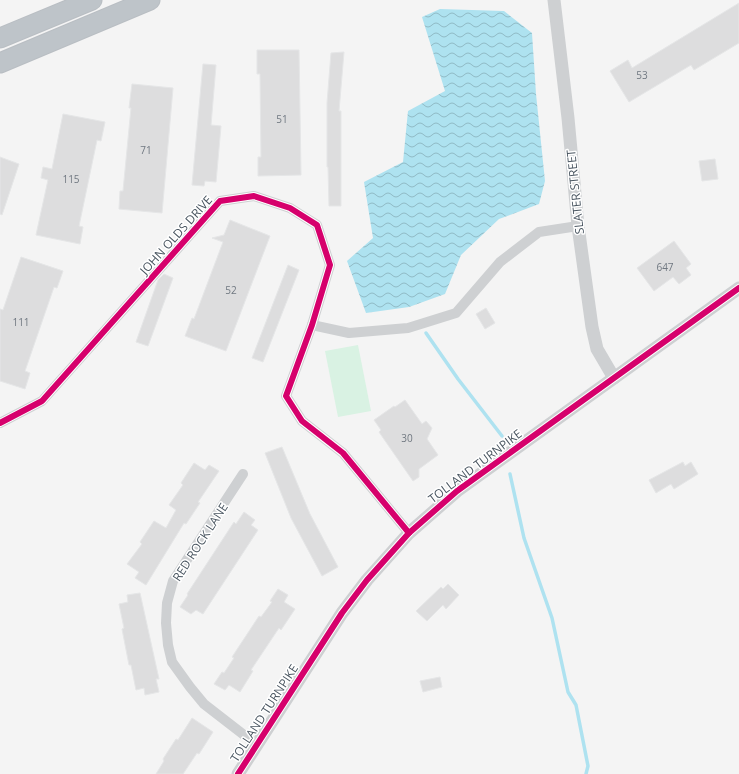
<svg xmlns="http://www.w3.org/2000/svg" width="739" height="774" font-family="'Open Sans',sans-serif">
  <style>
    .pitch { fill: #d9f2e3 }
    .water { fill: url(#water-waves) }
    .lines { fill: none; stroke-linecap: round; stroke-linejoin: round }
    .stream { stroke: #aee2f0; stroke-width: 3.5 }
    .building { fill: #ddddde; stroke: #e5e6e7 }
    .motorway-casing { stroke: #b9bec3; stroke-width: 21 }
    .minor { stroke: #ced0d2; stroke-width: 10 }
    .tertiary { stroke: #ced0d2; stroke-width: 13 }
    .motorway { stroke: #bec4c9; stroke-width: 19 }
    .cycleway-casing { stroke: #fff; stroke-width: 8 }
    .cycleway { stroke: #d6006c; stroke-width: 6 }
    .labels { text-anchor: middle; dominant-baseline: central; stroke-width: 3; stroke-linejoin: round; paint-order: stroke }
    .number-label { font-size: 10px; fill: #707881 }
    .street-label { font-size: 12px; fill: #4a5661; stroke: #fff }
  </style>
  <defs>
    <pattern id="water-waves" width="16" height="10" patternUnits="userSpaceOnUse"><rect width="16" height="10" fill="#aee2f0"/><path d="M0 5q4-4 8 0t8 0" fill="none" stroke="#90bac6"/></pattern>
  </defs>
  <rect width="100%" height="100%" fill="#f4f4f4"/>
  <!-- pitch -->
  <polygon class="pitch" points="358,345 371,411 338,417 325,351"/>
  <!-- water -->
  <polygon class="water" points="440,9 504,11 532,33 536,94 545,181 539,204 499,219 461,255 445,294 409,307 366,313 347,261 373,238 364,182 403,162 408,111 445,91 422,17"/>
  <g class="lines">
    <!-- stream -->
    <g class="stream">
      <polyline points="426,333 458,379 502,436"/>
      <polyline points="510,474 524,538 552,618 568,692 576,705 588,766 586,774"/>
    </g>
  </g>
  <!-- building -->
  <g class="building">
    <polygon points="739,3 739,43 694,70 691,65 629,102 610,71 628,60 632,68"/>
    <polygon points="257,50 299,50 301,175 258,176 258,157 261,157 260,74 257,74"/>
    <polygon points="344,52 339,111 341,111 341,206 329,206 328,167 327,167 327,103 331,53"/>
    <polygon points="203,64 216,65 211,125 221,126 216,182 205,181 204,186 192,185"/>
    <polygon points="132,84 173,88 162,213 119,209 120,191 123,191 131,108 129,108"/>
    <polygon points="63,114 105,122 101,141 97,140 79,226 83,227 80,244 36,235 48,180 41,178 43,167 52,169"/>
    <polygon points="0,157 19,164 2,215 0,214"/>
    <polygon points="715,159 718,179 702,181 699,161"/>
    <polygon points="230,220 270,236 226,351 185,336 192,318 194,319 223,242 212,238 224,235"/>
    <polygon points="674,241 691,264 686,268 691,275 679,284 673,277 654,291 637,268"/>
    <polygon points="21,257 63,271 57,288 54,287 25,371 30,373 25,389 0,381 0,309 3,310"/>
    <polygon points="288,265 299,270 263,362 252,358"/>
    <polygon points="164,274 173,278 148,346 136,342 158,280"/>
    <polygon points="486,308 495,323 485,329 476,314"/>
    <polygon points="405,400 422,424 426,421 432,428 427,439 438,455 419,469 419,477 413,481 379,432 381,430 374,420 394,406 395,407"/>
    <polygon points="282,447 310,514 338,567 322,576 291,518 265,453"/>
    <polygon points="683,462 685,466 691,462 698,474 674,489 671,484 656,493 649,480"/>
    <polygon points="194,463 205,470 209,465 219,471 198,502 200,503 186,524 184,523 146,585 135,578 139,572 127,564 142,544 140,542 154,521 166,528 176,510 169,505 183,485 181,483"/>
    <polygon points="244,512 255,520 251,525 258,530 203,614 196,610 191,614 180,607 188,595 187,594 234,522 236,524"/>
    <polygon points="448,584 459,595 446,609 443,605 427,621 416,611 441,587 443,589"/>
    <polygon points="278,589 288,595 284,602 295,609 281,630 279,628 251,670 253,671 240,692 229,685 225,690 214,684 222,672 224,673 234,658 232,657 259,616 261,617 272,602 270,601"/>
    <polygon points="140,593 159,679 156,679 159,692 145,695 144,688 136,690 131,665 129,665 122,629 124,628 119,604 128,602 127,595"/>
    <polygon points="440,677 442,687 423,692 420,681"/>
    <polygon points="192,718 213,732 199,754 197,753 183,774 156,774 164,761 163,759 176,739 178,740"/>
  </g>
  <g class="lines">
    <!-- motorway casing -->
    <g class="motorway-casing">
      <g id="motorway">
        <polyline points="0,38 92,0"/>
        <polyline points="0,63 150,0"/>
      </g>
    </g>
    <!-- minor -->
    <g class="minor">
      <polyline points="312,325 349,333 408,328 456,313 500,262 539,232 578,226"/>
      <polyline points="0,423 42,401 220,201 254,196 290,208 317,225 330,265 312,325 286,396 302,421 343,453 409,533"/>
      <polyline points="243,474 173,581 167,603 166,623 168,645 172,662 190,687 204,704 257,745"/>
    </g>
    <!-- tertiary -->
    <g class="tertiary">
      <polyline points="554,0 568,118 578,226 592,327 597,349 614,378"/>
      <polyline points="238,774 342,613 367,580 409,533 457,491 739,288"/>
    </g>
    <!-- motorway -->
    <use href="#motorway" class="motorway"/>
    <!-- cycleway casing -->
    <g class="cycleway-casing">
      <g id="cycleway">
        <polyline points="0,423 42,401 220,201 254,196 290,208 317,225 330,265 312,325 286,396 302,421 343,453 409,533"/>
        <polyline points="238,774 342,613 367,580 409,533 457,491 739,288"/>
      </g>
    </g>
    <!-- cycleway -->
    <use href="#cycleway" class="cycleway"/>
  </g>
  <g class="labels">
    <!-- number labels -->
    <g class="number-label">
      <text x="642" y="75">53</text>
      <text x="282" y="119">51</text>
      <text x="146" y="150">71</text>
      <text x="71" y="179">115</text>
      <text x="665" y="267">647</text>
      <text x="231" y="290">52</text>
      <text x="21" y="322">111</text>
      <text x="407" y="438">30</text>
    </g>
    <!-- street labels -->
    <g class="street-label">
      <text transform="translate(575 192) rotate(-96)">SLATER STREET</text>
      <text transform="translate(176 235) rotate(-48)">JOHN OLDS DRIVE</text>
      <text transform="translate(475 466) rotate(-37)">TOLLAND TURNPIKE</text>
      <text transform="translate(200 542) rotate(-57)">RED ROCK LANE</text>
      <text transform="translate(264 713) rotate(-57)">TOLLAND TURNPIKE</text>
    </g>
  </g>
</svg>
